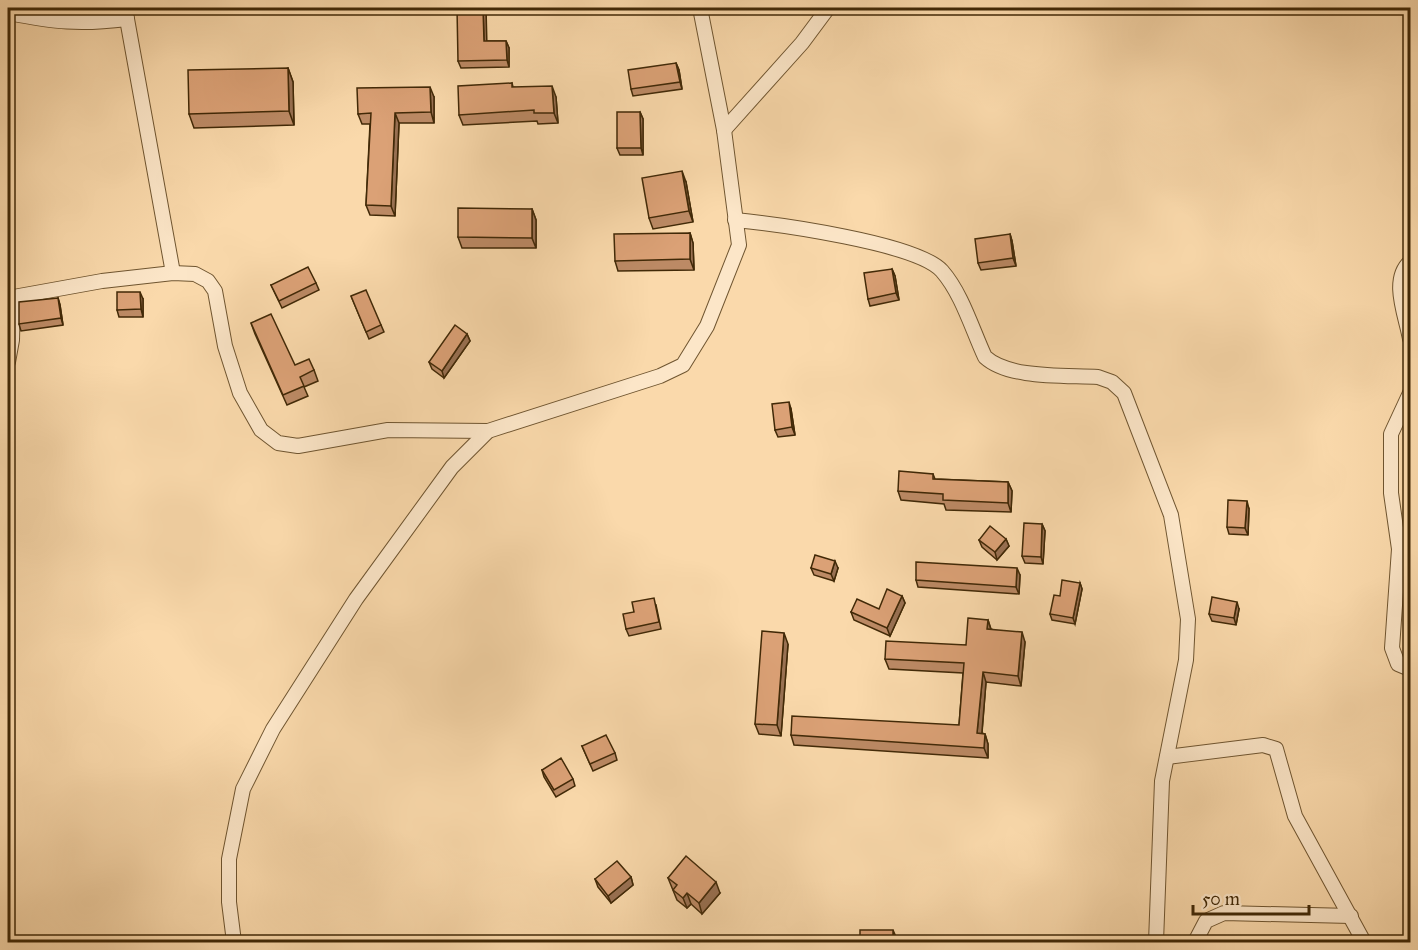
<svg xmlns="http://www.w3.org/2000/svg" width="1418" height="950" font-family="'IM FELL Great Primer',serif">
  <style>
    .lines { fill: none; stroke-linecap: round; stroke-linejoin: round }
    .minor-casing { stroke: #6f5530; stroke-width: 16 }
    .minor { stroke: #fce6c8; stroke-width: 14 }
    .wall { fill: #bc8a65; stroke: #412907; stroke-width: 1.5 }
    .shaded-wall { fill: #997153; stroke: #412907; stroke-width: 1.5 }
    .building { fill: #dba176; stroke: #412907; stroke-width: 1.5 }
  </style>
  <rect width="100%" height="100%" fill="#fad9ab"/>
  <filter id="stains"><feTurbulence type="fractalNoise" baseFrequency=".00333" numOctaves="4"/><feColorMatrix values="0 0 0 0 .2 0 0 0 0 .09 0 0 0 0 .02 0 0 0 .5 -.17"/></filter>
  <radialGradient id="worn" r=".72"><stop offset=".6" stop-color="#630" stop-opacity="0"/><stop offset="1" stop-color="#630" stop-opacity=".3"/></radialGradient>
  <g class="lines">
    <!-- minor casing -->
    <g class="minor-casing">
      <g id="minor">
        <polyline points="125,8 173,273"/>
        <path d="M8 13C56 22 78 25 127 19"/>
        <polyline points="724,130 802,43 828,8"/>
        <path d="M735 220C776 224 917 243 942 271 962 294 972 329 985 357 1009 379 1065 375 1098 377L1112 382 1124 393 1171 515 1188 619 1186 660 1162 781 1156 942"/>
        <path d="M1410 262C1390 280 1406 316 1410 339"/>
        <polyline points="8,298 102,281 173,273 195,274 208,281 215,291 225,346 240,393 261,430 278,443 298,446 388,430 488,431"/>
        <polyline points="8,362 12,340 13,297"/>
        <polyline points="1410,393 1391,434 1391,493 1399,549 1392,648 1398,664 1410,669"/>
        <polyline points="1167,757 1263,745 1276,749 1295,816 1364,942"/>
        <polyline points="234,942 229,902 229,859 243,789 273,729 356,599 452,467 488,431 660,376 683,365 707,326 739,245 724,130 700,8"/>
        <polyline points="1195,942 1206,921 1224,913 1351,916"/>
      </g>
    </g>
    <!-- minor -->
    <use href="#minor" class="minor"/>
  </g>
  <!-- wall -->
  <g class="wall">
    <polygon points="486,8 486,41 506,41 509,48 509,67 461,68 458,61"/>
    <polygon points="676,63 679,70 682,89 633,96 631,89"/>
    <polygon points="288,68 293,82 294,125 194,128 189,114"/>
    <polygon points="512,83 513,87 556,97 558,123 538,124 537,121 463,125 459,115"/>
    <polygon points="434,97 434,123 399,123 395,216 370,215 366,205 370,124 362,124 358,114"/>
    <polygon points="640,112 643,119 643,155 620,155 617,148"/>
    <polygon points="686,182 693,222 653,229 649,218"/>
    <polygon points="532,209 536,220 536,248 462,248 458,237"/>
    <polygon points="690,233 693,243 694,270 618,271 615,261"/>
    <polygon points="1010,234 1012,241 1016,266 981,270 978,263"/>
    <polygon points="892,269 895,276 899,300 870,306 868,299"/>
    <polygon points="316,283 319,290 282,308 271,285"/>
    <polygon points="351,296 381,325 384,332 369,339"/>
    <polygon points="58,298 60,305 63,325 21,331 19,324"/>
    <polygon points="143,299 143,317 119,317 117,310"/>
    <polygon points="251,323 295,365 314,370 318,381 304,387 308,396 287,405 255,334"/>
    <polygon points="467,334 470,341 444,378 432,369 429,362"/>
    <polygon points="791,409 795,435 778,437 775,430"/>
    <polygon points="933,474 935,479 1008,482 1012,491 1011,512 946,510 944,504 901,500 898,491"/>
    <polygon points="1249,509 1248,535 1229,534 1227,527"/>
    <polygon points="1042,524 1045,531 1043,564 1025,563 1022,556"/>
    <polygon points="1006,539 1009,546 997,560 982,547 979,540"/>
    <polygon points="811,568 838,568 834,581 814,575"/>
    <polygon points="1020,575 1019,594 918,587 916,580"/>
    <polygon points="1080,583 1082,589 1075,624 1052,620 1050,614 1060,596"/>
    <polygon points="902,596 905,603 890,636 854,620 851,612 879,609"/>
    <polygon points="656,605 661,629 629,636 626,629 634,612"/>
    <polygon points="1239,609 1236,625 1212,621 1209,614"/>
    <polygon points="988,620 991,629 1025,642 1021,686 986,682 982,733 985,734 988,744 988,758 794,745 791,735 959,725 963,673 889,669 885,659 966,645"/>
    <polygon points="788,644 781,736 759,734 755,724"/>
    <polygon points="582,746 615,753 617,760 593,771"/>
    <polygon points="542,770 573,779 575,786 556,797 544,777"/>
    <polygon points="631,877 633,885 611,903 598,887 595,879"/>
    <polygon points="668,878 720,893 702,914 691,904 687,908 677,900"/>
  </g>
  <!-- shaded-wall -->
  <g class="shaded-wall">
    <polygon points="483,8 486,8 487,48 484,41"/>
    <polygon points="506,41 509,48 509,67 507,60"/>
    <polygon points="676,63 679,70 682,89 680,82"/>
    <polygon points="288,68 293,82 294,125 289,111"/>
    <polygon points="552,86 556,97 558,123 554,113"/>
    <polygon points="430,87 434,97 434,123 431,112"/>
    <polygon points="640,112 643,119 643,155 641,148"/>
    <polygon points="395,113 399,123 395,216 391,206"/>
    <polygon points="682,171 686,182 693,222 689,211"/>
    <polygon points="532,209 536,220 536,248 532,238"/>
    <polygon points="690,233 693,243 694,270 690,259"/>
    <polygon points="1010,234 1012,241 1016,266 1013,258"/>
    <polygon points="892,269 895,276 899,300 896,293"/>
    <polygon points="140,292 143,299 143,317 141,309"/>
    <polygon points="58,298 60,305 63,325 61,318"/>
    <polygon points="467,334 470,341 444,378 442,371"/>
    <polygon points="789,402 791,409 795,435 792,427"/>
    <polygon points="1008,482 1012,491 1011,512 1008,503"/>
    <polygon points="1247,501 1249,509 1248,535 1245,528"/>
    <polygon points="1042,524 1045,531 1043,564 1041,557"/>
    <polygon points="1006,539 1009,546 997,560 995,552"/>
    <polygon points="835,561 838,568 834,581 831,574"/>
    <polygon points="1017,568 1020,575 1019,594 1016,587"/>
    <polygon points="1080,583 1082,589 1075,624 1073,618"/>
    <polygon points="902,596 905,603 890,636 887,628"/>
    <polygon points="1237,602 1239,609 1236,625 1234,618"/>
    <polygon points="988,620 991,630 987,629"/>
    <polygon points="1022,632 1025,642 1021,686 1018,676"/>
    <polygon points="784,633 788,644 781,736 777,725"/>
    <polygon points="983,672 986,682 981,743 977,733"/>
    <polygon points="985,734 988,744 988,758 984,748"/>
    <polygon points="631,877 633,885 611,903 608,896"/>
    <polygon points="716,882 720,893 702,914 699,903"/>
    <polygon points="687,893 691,904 687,908 683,898"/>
    <polygon points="893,930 896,937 896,942 893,942"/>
  </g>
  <!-- building -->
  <g class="building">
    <polygon points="457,8 483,8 484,41 506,41 507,60 458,61"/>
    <polygon points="676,63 680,82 631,89 628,70"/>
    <polygon points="288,68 289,111 189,114 188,70"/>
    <polygon points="512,83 512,87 552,86 554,113 534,113 534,110 459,115 458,86"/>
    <polygon points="430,87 431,112 395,113 391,206 366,205 371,113 358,114 357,88"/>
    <polygon points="617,112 640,112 641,148 617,148"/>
    <polygon points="682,171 689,211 649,218 642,178"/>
    <polygon points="458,208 532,209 532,238 458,237"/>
    <polygon points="690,233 690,259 615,261 614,234"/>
    <polygon points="1010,234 1013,258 978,263 975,239"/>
    <polygon points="308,267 316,283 279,301 271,285"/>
    <polygon points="892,269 896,293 868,299 864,273"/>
    <polygon points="366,290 381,325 366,332 351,296"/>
    <polygon points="117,292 140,292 141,309 117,310"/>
    <polygon points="58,298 61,318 19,324 19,302"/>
    <polygon points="271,314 295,365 309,359 314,370 300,377 304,386 283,395 251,323"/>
    <polygon points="455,325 467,334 442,371 429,362"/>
    <polygon points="789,402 792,427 775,430 772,404"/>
    <polygon points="899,471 933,474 933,479 1008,482 1008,503 943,500 943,494 898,491"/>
    <polygon points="1228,500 1247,501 1245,528 1227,527"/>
    <polygon points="1024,523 1042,524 1041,557 1022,556"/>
    <polygon points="990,526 1006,539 995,552 979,540"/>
    <polygon points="815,555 835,561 831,574 811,568"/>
    <polygon points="916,562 1017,568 1016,587 916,580"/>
    <polygon points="1062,580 1080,583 1073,618 1050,614 1054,595 1060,596"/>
    <polygon points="887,589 902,596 887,628 851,612 857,599 879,609"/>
    <polygon points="1212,597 1237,602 1234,618 1209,614"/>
    <polygon points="654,598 659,622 626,629 623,614 634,612 632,602"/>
    <polygon points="968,618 988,620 987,629 1022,632 1018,676 983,672 977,733 985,734 984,748 791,735 792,716 959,725 964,663 885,659 886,641 966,645"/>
    <polygon points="762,631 784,633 777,725 755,724"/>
    <polygon points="606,735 615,753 590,764 582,746"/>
    <polygon points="561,758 573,779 554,790 542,770"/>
    <polygon points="686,856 716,882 699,903 687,893 683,898 673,890 677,885 668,878"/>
    <polygon points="617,861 631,877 608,896 595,879"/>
    <rect x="860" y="930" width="33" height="12"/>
  </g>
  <!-- margin -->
  <rect width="1418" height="950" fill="none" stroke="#fad9ab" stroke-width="30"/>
  <rect x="9" y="9" width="1400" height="932" fill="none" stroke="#412907" stroke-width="3"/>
  <rect x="15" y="15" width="1388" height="920" fill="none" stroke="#412907" stroke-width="1.5"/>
  <!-- scale -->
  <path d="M1193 905v9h116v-9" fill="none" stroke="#412907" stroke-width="3"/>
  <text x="1202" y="905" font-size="18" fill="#412907" stroke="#fce6c8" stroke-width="4.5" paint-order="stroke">50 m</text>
  <rect width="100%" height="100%" filter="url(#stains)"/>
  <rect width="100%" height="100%" fill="url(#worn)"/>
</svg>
